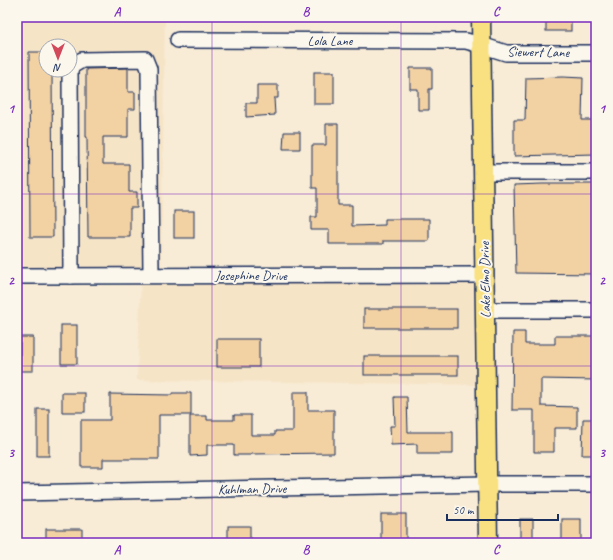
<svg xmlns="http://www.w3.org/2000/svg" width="613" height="560" font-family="Caveat,sans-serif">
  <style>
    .built { fill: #f6e4c7; fill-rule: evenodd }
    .building { fill: #f2d1a3; stroke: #1b2f5e }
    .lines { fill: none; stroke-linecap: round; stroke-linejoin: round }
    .minor-casing { stroke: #1b2f5e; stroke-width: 18 }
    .major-casing { stroke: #1b2f5e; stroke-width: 21 }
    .minor { stroke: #fbf7ec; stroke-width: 15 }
    .major { stroke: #f9e181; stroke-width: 18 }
    .grid { fill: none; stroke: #7b2cbf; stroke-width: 1; stroke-opacity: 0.55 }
    .labels { text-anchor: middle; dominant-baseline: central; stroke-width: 4; stroke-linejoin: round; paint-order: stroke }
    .street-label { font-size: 14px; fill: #1b2f5e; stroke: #fbf7ec }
    .neatline { fill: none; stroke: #7b2cbf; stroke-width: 1.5 }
    .grid-label { font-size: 13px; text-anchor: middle; font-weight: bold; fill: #7b2cbf }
  </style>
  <rect width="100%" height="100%" fill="#f8ecd6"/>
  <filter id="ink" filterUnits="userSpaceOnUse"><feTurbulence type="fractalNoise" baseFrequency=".025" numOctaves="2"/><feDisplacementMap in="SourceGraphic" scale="8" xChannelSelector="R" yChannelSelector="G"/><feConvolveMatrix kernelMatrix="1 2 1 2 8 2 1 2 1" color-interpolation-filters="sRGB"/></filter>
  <g filter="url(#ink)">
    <!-- built -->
    <path class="built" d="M17 17H165L161 275H485L487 385 137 380 141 275H17ZM46 46H70V70H46Z"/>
    <!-- building -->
    <g class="building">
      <rect x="546" y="17" width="25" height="14"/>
      <polygon points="29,52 46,52 46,70 52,70 53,237 30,237"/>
      <polygon points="128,68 128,92 135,92 135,109 128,109 128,137 103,137 103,164 129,164 129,192 137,192 137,208 130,208 130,237 88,237 87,137 86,137 86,69"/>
      <polygon points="410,68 432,68 432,89 429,89 429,110 418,110 418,89 410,89"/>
      <rect x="314" y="72" width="20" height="32"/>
      <polygon points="563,77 583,78 582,120 596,120 595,154 514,156 514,120 525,120 526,78"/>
      <polygon points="257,85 278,85 278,98 274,98 275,115 246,117 246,103 257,103"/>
      <polygon points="326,124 338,124 338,205 352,205 352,226 385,225 385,219 429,219 429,241 383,241 383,244 329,244 329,230 311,230 311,217 317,217 317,188 312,188 312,145 326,145"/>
      <polygon points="284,132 300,132 300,149 283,149"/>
      <polygon points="542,184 595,184 595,194 596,194 596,274 516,273 514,185"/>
      <rect x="174" y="211" width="20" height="27"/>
      <rect x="364" y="309" width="93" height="19"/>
      <rect x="61" y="325" width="16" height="39"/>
      <polygon points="513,332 525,332 525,344 555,344 555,336 596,336 596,380 541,379 541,406 577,407 577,428 554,428 554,452 534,452 534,410 512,410"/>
      <rect x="20" y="337" width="13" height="34"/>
      <rect x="217" y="339" width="42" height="28"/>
      <rect x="364" y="356" width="94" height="19"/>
      <polygon points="293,392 308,392 308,410 334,410 334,453 251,454 251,455 234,455 234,445 207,445 207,455 190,456 190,416 207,416 207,420 234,420 234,415 251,415 251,435 275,435 275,431 293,431"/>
      <rect x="62" y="393" width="23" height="19"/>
      <polygon points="172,393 191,393 191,415 159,415 159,459 103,459 103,467 81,467 81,420 110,420 110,394 172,395"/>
      <polygon points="394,397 407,397 408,432 453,432 453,454 417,454 417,444 391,445 390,426 395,426"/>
      <rect x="37" y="409" width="12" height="47"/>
      <polygon points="583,419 596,419 596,455 582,455"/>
      <rect x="381" y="514" width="25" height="29"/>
      <rect x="520" y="519" width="13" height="24"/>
      <rect x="562" y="519" width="19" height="24"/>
      <rect x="228" y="526" width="22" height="17"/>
      <rect x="46" y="529" width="36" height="14"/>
    </g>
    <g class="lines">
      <!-- minor casing -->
      <g class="minor-casing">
        <g id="minor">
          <polyline points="178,40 466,41 481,45 506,53 596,53"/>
          <polyline points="70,67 82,60 145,59 149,69 151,275"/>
          <polyline points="70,70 71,276"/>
          <polyline points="484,172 596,172"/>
          <polyline points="17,276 485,275"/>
          <polyline points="486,310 596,310"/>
          <polyline points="17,493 488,484 596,484"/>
        </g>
      </g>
      <!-- major casing -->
      <g class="major-casing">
        <polyline id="major" points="481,17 488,543"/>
      </g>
      <!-- minor -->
      <use href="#minor" class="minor"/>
      <!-- major -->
      <use href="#major" class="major"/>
    </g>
  </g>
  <!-- grid -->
  <path class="grid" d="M212 17V543M401 17V543M17 194H596M17 366H596"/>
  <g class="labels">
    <!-- street labels -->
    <g class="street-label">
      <text x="330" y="40">Lola Lane</text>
      <text transform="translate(538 52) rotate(1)">Siewert Lane</text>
      <text x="251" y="275">Josephine Drive</text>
      <text transform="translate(485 280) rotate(-91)">Lake Elmo Drive</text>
      <text transform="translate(252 489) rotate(-1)">Kuhlman Drive</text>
    </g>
  </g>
  <!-- margin -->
  <rect width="613" height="560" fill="none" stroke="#fbf7ec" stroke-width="44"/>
  <!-- north arrow -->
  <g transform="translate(58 58) rotate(180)"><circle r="19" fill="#fbf7ec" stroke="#a1a7b3"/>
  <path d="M0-3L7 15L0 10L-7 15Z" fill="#d1495b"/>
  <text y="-6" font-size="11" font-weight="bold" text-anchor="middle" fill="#1b2f5e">N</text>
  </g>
  <!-- scale -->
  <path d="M447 514v6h111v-6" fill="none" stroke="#1b2f5e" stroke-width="2"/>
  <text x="453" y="514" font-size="12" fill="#1b2f5e" stroke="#fbf7ec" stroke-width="3" paint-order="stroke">50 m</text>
  <rect x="22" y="22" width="569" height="516" class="neatline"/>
  <g class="grid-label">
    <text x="117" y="16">A</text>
    <text x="306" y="16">B</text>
    <text x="496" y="16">C</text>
    <text x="11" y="113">1</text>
    <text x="602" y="113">1</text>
    <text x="11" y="285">2</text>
    <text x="602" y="285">2</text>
    <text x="11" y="457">3</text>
    <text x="602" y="457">3</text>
    <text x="117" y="554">A</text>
    <text x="306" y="554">B</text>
    <text x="496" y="554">C</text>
  </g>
</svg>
